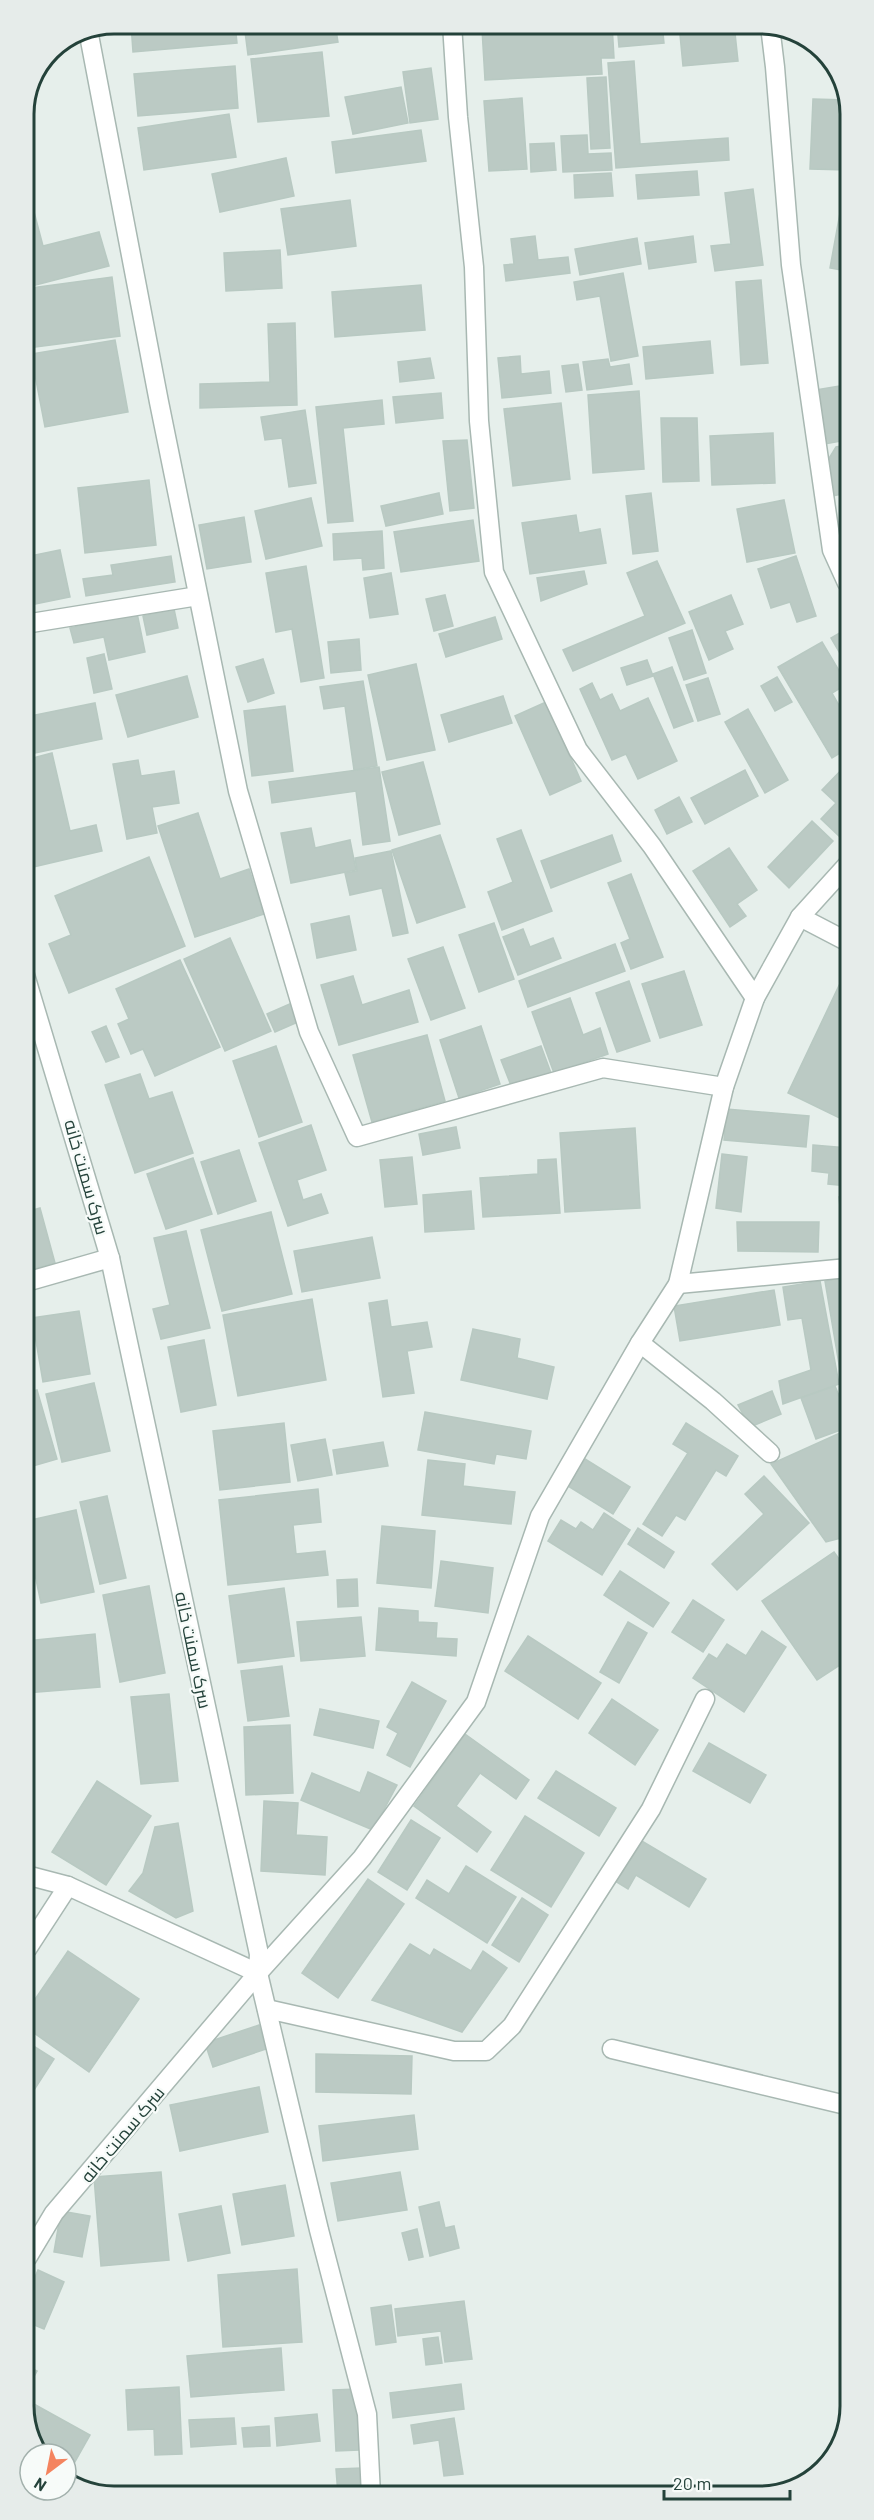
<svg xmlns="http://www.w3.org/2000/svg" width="874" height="2520" font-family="Barlow,Cairo,sans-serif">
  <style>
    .building { fill: #bbcac4; stroke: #b8c9c2; stroke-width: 1.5 }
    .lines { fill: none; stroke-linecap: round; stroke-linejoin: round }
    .minor-casing { stroke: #a8b8b2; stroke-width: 21 }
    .minor { stroke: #fff; stroke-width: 18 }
    .labels { text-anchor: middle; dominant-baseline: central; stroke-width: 4.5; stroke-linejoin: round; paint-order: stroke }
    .street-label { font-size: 18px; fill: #24423a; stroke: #f7fbf9 }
    .rim { fill: none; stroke: #24423a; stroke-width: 3 }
  </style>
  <rect width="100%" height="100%" fill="#e6efeb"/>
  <!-- building -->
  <g class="building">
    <polygon points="131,24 235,24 237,43 133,52"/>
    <polygon points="244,24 335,24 338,42 248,55"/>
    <polygon points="341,24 405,24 343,33"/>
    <polygon points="580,24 612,24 614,58 601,58 602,74 485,80 482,29"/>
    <polygon points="617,24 662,24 664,43 619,47"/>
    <polygon points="679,24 734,24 738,61 683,66"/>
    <polygon points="322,52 329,116 258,122 251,59"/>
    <polygon points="634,61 640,144 728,138 729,160 616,168 608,63"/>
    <polygon points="235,66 238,108 138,116 134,74"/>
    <polygon points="431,68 438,119 410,123 403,72"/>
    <polygon points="606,77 610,148 591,149 587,78"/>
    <polygon points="401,87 408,123 353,134 345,97"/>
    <polygon points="522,98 527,169 489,171 484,101"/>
    <polygon points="813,99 847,100 847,170 810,169"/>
    <polygon points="229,114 236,157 144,170 138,128"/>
    <polygon points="421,130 426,161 336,173 332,142"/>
    <polygon points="587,135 588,154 611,153 612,170 563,172 561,136"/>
    <polygon points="554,143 556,170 531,172 530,144"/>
    <polygon points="286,158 294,196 220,212 212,174"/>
    <polygon points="697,171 699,195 638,199 636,175"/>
    <polygon points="611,173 613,196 575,198 574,175"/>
    <polygon points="24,174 43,246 99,232 109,266 24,288"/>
    <polygon points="753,189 763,265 715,271 711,246 731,244 725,193"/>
    <polygon points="350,200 356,246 288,255 281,209"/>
    <polygon points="842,202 847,203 847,271 830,268"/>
    <polygon points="535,236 538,260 568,257 570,273 506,281 504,265 514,264 511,239"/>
    <polygon points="693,236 696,262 649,269 645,243"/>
    <polygon points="637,238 641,264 580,275 575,249"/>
    <polygon points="280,250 282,288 226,291 224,253"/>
    <polygon points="623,273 638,356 611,361 600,296 577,300 574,282"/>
    <polygon points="112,277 120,336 28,348 24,323 24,289"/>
    <polygon points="761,280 768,363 741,365 736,282"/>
    <polygon points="421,285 425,330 335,337 332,292"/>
    <polygon points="295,323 297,405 200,408 200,384 270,382 268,324"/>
    <polygon points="115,340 128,412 45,427 31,354"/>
    <polygon points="710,341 713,373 646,379 643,347"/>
    <polygon points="520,356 521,374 549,371 551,393 502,398 498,358"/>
    <polygon points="430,358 434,378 400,382 398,362"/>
    <polygon points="608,359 610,367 629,364 632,384 587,390 583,362"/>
    <polygon points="578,364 582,390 566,392 562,366"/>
    <polygon points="839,386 847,440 825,444 815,390"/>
    <polygon points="639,391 644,469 593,473 588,395"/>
    <polygon points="441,393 443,418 396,423 393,397"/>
    <polygon points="382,400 384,424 343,428 353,521 328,523 316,407"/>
    <polygon points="561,403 570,479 513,486 504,409"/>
    <polygon points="305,410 316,483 289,487 282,438 265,440 261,417"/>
    <polygon points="661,418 697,418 699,481 663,482"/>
    <polygon points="773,433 775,483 712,485 710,436"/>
    <polygon points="467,440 474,508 450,511 443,441"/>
    <polygon points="847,445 847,493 832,496 825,465 836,447"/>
    <polygon points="149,480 156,545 85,553 78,488"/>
    <polygon points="439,493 443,514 386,526 381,506"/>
    <polygon points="651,493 658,551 633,554 626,496"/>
    <polygon points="311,498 322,546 266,559 255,511"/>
    <polygon points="784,500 795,553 747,562 737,509"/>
    <polygon points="576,515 579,533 600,529 606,563 530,574 522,523"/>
    <polygon points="244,517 251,562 207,569 199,525"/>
    <polygon points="473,520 479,561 401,572 394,532"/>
    <polygon points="382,531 384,568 363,570 362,558 334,560 333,534"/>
    <polygon points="60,550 70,597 25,606 25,557"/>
    <polygon points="171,556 175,582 86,596 83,579 113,575 111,565"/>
    <polygon points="796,556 816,616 797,622 790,602 771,608 758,569"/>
    <polygon points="657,561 685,623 573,671 563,650 645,616 627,573"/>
    <polygon points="306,566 324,678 301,682 292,629 276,632 266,573"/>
    <polygon points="584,571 587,584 541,601 537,578"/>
    <polygon points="391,573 398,614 370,618 364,578"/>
    <polygon points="445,595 453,626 434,631 426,599"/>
    <polygon points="731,595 743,624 725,631 733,649 709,660 689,612"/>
    <polygon points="174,609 178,628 147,635 143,616"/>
    <polygon points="137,613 145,652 109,660 104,637 74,643 70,628"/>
    <polygon points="495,617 502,639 446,657 439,634"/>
    <polygon points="848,628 848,667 831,638"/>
    <polygon points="692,630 706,673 684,680 669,638"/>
    <polygon points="359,639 361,670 331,673 328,642"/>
    <polygon points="822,642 847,684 832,693 848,721 848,748 832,758 778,667"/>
    <polygon points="104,654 112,689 94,693 87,658"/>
    <polygon points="263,659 274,693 248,702 236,667"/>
    <polygon points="647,660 653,676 627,685 621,668"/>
    <polygon points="416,664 435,750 387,760 368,675"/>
    <polygon points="672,667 693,721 674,728 653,674"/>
    <polygon points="187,676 198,717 128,737 116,695"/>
    <polygon points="777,677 792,702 775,711 761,686"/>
    <polygon points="708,678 720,714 698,721 686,685"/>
    <polygon points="363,681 377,766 354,770 345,706 324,709 320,687"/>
    <polygon points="592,683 600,700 612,694 620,711 648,698 677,761 638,779 626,754 612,760 580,689"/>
    <polygon points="503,696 512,723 449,742 441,715"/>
    <polygon points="546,702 581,781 550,795 515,716"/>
    <polygon points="95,703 102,739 25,755 25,717"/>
    <polygon points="285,706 293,771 252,776 244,711"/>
    <polygon points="748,709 788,780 765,793 725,722"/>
    <polygon points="52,753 70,831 96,825 102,851 33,867 25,835 25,760"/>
    <polygon points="138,760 141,776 174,771 179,803 152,807 157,833 127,839 113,764"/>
    <polygon points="423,762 440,824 399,835 382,772"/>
    <polygon points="846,765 848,767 848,831 841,838 821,819 836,803 822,790"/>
    <polygon points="379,767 390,841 363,845 356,791 272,803 269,782"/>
    <polygon points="745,770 758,796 705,824 691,798"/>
    <polygon points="679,797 692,822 667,834 655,810"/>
    <polygon points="198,813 220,879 249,869 264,914 195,937 158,826"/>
    <polygon points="812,821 833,841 789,888 768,867"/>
    <polygon points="311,828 315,848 350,840 356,870 291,883 281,833"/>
    <polygon points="521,830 552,911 502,930 488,892 513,882 497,839"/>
    <polygon points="440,835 465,907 417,923 392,850"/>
    <polygon points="612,835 621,861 551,888 541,861"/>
    <polygon points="729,848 757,890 737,904 746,916 730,927 693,871"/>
    <polygon points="391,851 408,933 393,936 382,888 350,895 345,873 357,871 355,858"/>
    <polygon points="149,857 185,946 69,993 49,944 71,935 55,896"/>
    <polygon points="631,874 663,957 631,969 621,943 630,939 608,883"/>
    <polygon points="349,916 356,950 317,958 311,924"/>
    <polygon points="494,923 514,979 479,992 459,935"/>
    <polygon points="523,929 530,947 553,938 561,958 518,975 503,937"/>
    <polygon points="230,938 271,1031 225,1051 184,959"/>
    <polygon points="615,944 625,971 528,1007 519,981"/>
    <polygon points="443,947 465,1008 431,1020 408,959"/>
    <polygon points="180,960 220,1047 155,1076 143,1049 131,1054 118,1024 129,1019 116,989"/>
    <polygon points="684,971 702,1025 660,1038 642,984"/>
    <polygon points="844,975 848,977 848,1122 788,1093"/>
    <polygon points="353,976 362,1005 409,990 418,1022 339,1045 321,985"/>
    <polygon points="629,981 650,1041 617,1052 596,993"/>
    <polygon points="570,998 583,1035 600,1028 608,1054 554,1073 532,1012"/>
    <polygon points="292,1003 300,1021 275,1032 267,1014"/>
    <polygon points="106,1026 119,1057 106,1062 92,1032"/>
    <polygon points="481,1026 500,1084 459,1098 440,1040"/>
    <polygon points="427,1035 445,1101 372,1122 353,1055"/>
    <polygon points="276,1046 302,1122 259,1137 233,1061"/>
    <polygon points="541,1046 551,1073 512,1088 501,1060"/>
    <polygon points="140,1074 149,1099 172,1092 193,1153 135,1173 105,1085"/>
    <polygon points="726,1109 809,1116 806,1147 724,1140"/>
    <polygon points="311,1125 326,1170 297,1180 303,1200 321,1194 328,1213 288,1226 259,1143"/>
    <polygon points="456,1127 460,1148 423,1155 419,1134"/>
    <polygon points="635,1128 640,1208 565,1212 560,1133"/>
    <polygon points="813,1145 848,1148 848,1186 828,1184 829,1173 812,1171"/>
    <polygon points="239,1150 256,1201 218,1214 201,1162"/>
    <polygon points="722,1154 747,1157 741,1212 716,1208"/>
    <polygon points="412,1157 417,1204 385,1207 380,1160"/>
    <polygon points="193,1158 212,1214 166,1229 147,1174"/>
    <polygon points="556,1159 560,1213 483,1217 480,1178 538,1174 538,1160"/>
    <polygon points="471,1191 474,1229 425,1232 423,1195"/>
    <polygon points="848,1196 848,1248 844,1248 839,1197"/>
    <polygon points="40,1208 55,1263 26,1271 26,1212"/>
    <polygon points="271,1212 292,1294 222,1311 201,1230"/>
    <polygon points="737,1222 819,1222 818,1252 738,1251"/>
    <polygon points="186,1231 210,1328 161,1339 153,1309 170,1305 154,1238"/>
    <polygon points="372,1237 380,1278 302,1292 294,1251"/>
    <polygon points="848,1277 849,1374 841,1376 825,1281"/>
    <polygon points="820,1281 839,1384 783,1404 779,1381 811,1370 802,1318 788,1320 783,1287"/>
    <polygon points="774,1290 780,1325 680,1341 674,1306"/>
    <polygon points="312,1299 326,1380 238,1396 223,1315"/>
    <polygon points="387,1300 391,1327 427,1322 432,1347 407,1351 414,1393 383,1397 369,1303"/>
    <polygon points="79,1311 90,1374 43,1382 32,1318"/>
    <polygon points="473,1329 520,1339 517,1358 554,1367 547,1399 461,1380"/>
    <polygon points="204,1340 216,1405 181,1412 168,1347"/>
    <polygon points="94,1383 110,1451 62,1462 46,1394"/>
    <polygon points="835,1386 849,1420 849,1427 816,1439 801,1398"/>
    <polygon points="37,1390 57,1459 26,1468 26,1393"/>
    <polygon points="772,1391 781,1414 750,1427 738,1405"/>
    <polygon points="425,1412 531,1431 526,1459 496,1454 494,1464 418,1450"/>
    <polygon points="284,1423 290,1482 220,1490 213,1431"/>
    <polygon points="686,1423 738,1456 726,1476 716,1470 685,1520 676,1515 662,1536 643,1524 688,1453 673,1444"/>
    <polygon points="849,1429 849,1536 826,1542 771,1464"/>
    <polygon points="325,1439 332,1475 298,1481 291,1445"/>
    <polygon points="383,1442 388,1466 337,1474 333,1450"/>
    <polygon points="585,1459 630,1487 613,1514 568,1486"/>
    <polygon points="428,1460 465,1464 463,1486 515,1492 511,1524 422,1515"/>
    <polygon points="764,1476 809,1523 737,1590 712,1564 764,1514 745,1494"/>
    <polygon points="318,1489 321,1522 293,1525 296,1554 325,1551 328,1575 228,1585 219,1500"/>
    <polygon points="107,1496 126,1578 100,1584 80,1502"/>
    <polygon points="76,1510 94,1592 41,1603 26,1532 26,1521"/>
    <polygon points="604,1513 630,1530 602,1575 548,1541 561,1520 576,1529 581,1522 593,1530"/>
    <polygon points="382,1526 435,1531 431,1588 377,1583"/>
    <polygon points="638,1528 674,1552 664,1568 628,1544"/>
    <polygon points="834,1552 849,1573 849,1659 817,1680 762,1601"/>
    <polygon points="441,1561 493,1568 488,1613 435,1606"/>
    <polygon points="620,1571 669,1603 653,1627 604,1595"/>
    <polygon points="357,1579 358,1606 338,1607 337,1580"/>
    <polygon points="149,1586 165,1673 120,1682 103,1595"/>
    <polygon points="284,1588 294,1656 238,1663 229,1596"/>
    <polygon points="693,1600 724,1620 703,1652 672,1632"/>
    <polygon points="379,1608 418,1611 418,1622 437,1623 436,1638 457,1639 456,1656 376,1650"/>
    <polygon points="361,1617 365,1656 301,1661 297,1622"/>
    <polygon points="628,1622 647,1633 619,1683 600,1672"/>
    <polygon points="762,1631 786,1647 744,1712 693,1678 709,1654 717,1659 727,1644 746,1656"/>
    <polygon points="95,1634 100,1687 26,1693 26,1641"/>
    <polygon points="528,1636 601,1683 578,1719 505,1671"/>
    <polygon points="282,1666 289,1716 248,1721 241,1671"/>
    <polygon points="412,1682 446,1701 410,1767 387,1755 398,1733 387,1727"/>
    <polygon points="169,1694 178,1781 141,1784 131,1697"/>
    <polygon points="612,1699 658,1730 635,1765 589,1733"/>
    <polygon points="320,1709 379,1721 373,1748 314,1735"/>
    <polygon points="290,1725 293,1793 246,1795 244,1727"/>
    <polygon points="465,1734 529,1780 516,1799 480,1773 456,1806 491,1832 477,1852 414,1806"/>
    <polygon points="709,1743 766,1775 750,1803 693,1771"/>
    <polygon points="556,1771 616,1808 599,1836 538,1798"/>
    <polygon points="368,1772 397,1785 373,1830 301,1800 312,1773 360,1793"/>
    <polygon points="97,1781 151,1816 106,1885 52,1852"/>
    <polygon points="264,1801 298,1803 296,1835 327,1837 325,1875 261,1871"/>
    <polygon points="525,1816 584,1853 551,1907 491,1870"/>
    <polygon points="411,1820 440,1838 407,1890 378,1872"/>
    <polygon points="178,1823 193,1911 176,1918 129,1891 143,1873 155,1827"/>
    <polygon points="640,1840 706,1879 689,1907 636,1875 628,1889 615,1881"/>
    <polygon points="466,1866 516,1897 487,1943 416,1898 427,1880 449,1894"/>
    <polygon points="368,1879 404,1904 338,1998 302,1973"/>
    <polygon points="522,1898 548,1915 519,1962 492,1945"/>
    <polygon points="410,1944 430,1956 434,1949 471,1971 483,1951 507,1968 462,2032 372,2000"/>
    <polygon points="68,1951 139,1999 89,2072 27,2028 27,2011"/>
    <polygon points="259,2025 266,2049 213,2067 205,2043"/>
    <polygon points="27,2042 54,2059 27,2101"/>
    <polygon points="316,2054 412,2056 411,2094 316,2092"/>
    <polygon points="259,2087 268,2132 180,2151 170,2105"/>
    <polygon points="414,2115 418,2149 323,2161 319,2126"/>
    <polygon points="161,2172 169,2260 101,2266 94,2177"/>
    <polygon points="400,2172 407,2210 338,2221 331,2183"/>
    <polygon points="285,2185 294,2236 242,2245 233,2194"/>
    <polygon points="439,2202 445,2228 454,2226 459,2248 430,2256 419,2207"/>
    <polygon points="221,2206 230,2253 188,2261 179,2214"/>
    <polygon points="61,2211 90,2216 82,2257 54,2252"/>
    <polygon points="417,2229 423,2257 409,2260 402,2233"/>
    <polygon points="297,2269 302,2342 223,2347 218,2275"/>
    <polygon points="38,2270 64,2282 44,2329 27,2322 27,2296"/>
    <polygon points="464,2301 472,2359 445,2362 441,2331 398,2336 395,2309"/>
    <polygon points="391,2305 396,2342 376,2345 371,2308"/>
    <polygon points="438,2337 442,2363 426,2365 423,2339"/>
    <polygon points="281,2348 284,2390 191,2397 187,2356"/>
    <polygon points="27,2366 37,2371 27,2389"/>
    <polygon points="461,2384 464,2409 393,2418 390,2393"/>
    <polygon points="179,2387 182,2454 155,2455 154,2429 128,2430 126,2390"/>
    <polygon points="357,2389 359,2450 336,2451 333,2390"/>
    <polygon points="32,2403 90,2435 72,2467 66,2464 66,2454 48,2454 42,2450 27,2429 27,2412"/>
    <polygon points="317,2414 320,2441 277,2446 275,2418"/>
    <polygon points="234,2418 236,2444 191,2447 189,2420"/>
    <polygon points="454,2418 463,2474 444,2476 439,2440 414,2444 411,2425"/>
    <polygon points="269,2426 270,2446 244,2447 242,2428"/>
    <polygon points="362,2468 364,2495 338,2495 336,2469"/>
    <polygon points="482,2487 482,2494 411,2494 411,2493"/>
    <polygon points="325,2493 325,2495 215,2494"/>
  </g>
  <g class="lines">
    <!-- minor casing -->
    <g class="minor-casing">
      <g id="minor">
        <polyline points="452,24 458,117 474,267 479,421 494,572 578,750 652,846 755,998"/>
        <polyline points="770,26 775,67 791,265 832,550 847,583"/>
        <polyline points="89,35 159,402 238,791 309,1032 357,1137 603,1068 724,1087"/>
        <polyline points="25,624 198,596"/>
        <polyline points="800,917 848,942"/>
        <polyline points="25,975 110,1258 259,1954 258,1973 54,2213 27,2258"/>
        <polyline points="26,1282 110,1258"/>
        <polyline points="678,1284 848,1268"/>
        <polyline points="640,1343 713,1401 770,1453"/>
        <polyline points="26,1875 68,1886 258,1973 319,2230 367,2414 371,2495"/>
        <polyline points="27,1949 68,1886"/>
        <polyline points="258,1973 362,1858 476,1702 540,1516 640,1343 678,1284 724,1087 755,998 800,917 848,864"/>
        <polyline points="267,2009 454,2051 486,2051 512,2026 651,1809 705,1699"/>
        <polyline points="612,2049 850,2106"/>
      </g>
    </g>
    <!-- minor -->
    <use href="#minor" class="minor"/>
  </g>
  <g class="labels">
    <!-- street labels -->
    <g class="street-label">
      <text transform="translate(87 1177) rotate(74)">سرک سمنت خانه</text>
      <text transform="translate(194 1650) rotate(78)">سرک سمنت خانه</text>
      <text transform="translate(122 2134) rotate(-50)">سرک سمنت خانه</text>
    </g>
  </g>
  <!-- crop -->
  <path d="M0 0H874V2520H0ZM114 34H760A80 80 0 0 1 840 114V2406A80 80 0 0 1 760 2486H114A80 80 0 0 1 34 2406V114A80 80 0 0 1 114 34Z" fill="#e6ecea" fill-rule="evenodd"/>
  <path class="rim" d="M114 34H760A80 80 0 0 1 840 114V2406A80 80 0 0 1 760 2486H114A80 80 0 0 1 34 2406V114A80 80 0 0 1 114 34Z"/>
  <!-- north arrow -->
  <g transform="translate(48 2472) rotate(212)"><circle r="28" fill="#f7fbf9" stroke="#a3b1ad" stroke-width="1.5"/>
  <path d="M0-4.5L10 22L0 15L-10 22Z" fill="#f4845f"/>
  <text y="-9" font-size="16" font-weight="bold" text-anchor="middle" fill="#24423a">N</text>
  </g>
  <!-- scale -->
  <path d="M664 2490v9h126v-9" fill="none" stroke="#24423a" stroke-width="3"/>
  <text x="673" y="2490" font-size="18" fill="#24423a" stroke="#f7fbf9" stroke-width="4.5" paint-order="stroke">20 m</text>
</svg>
